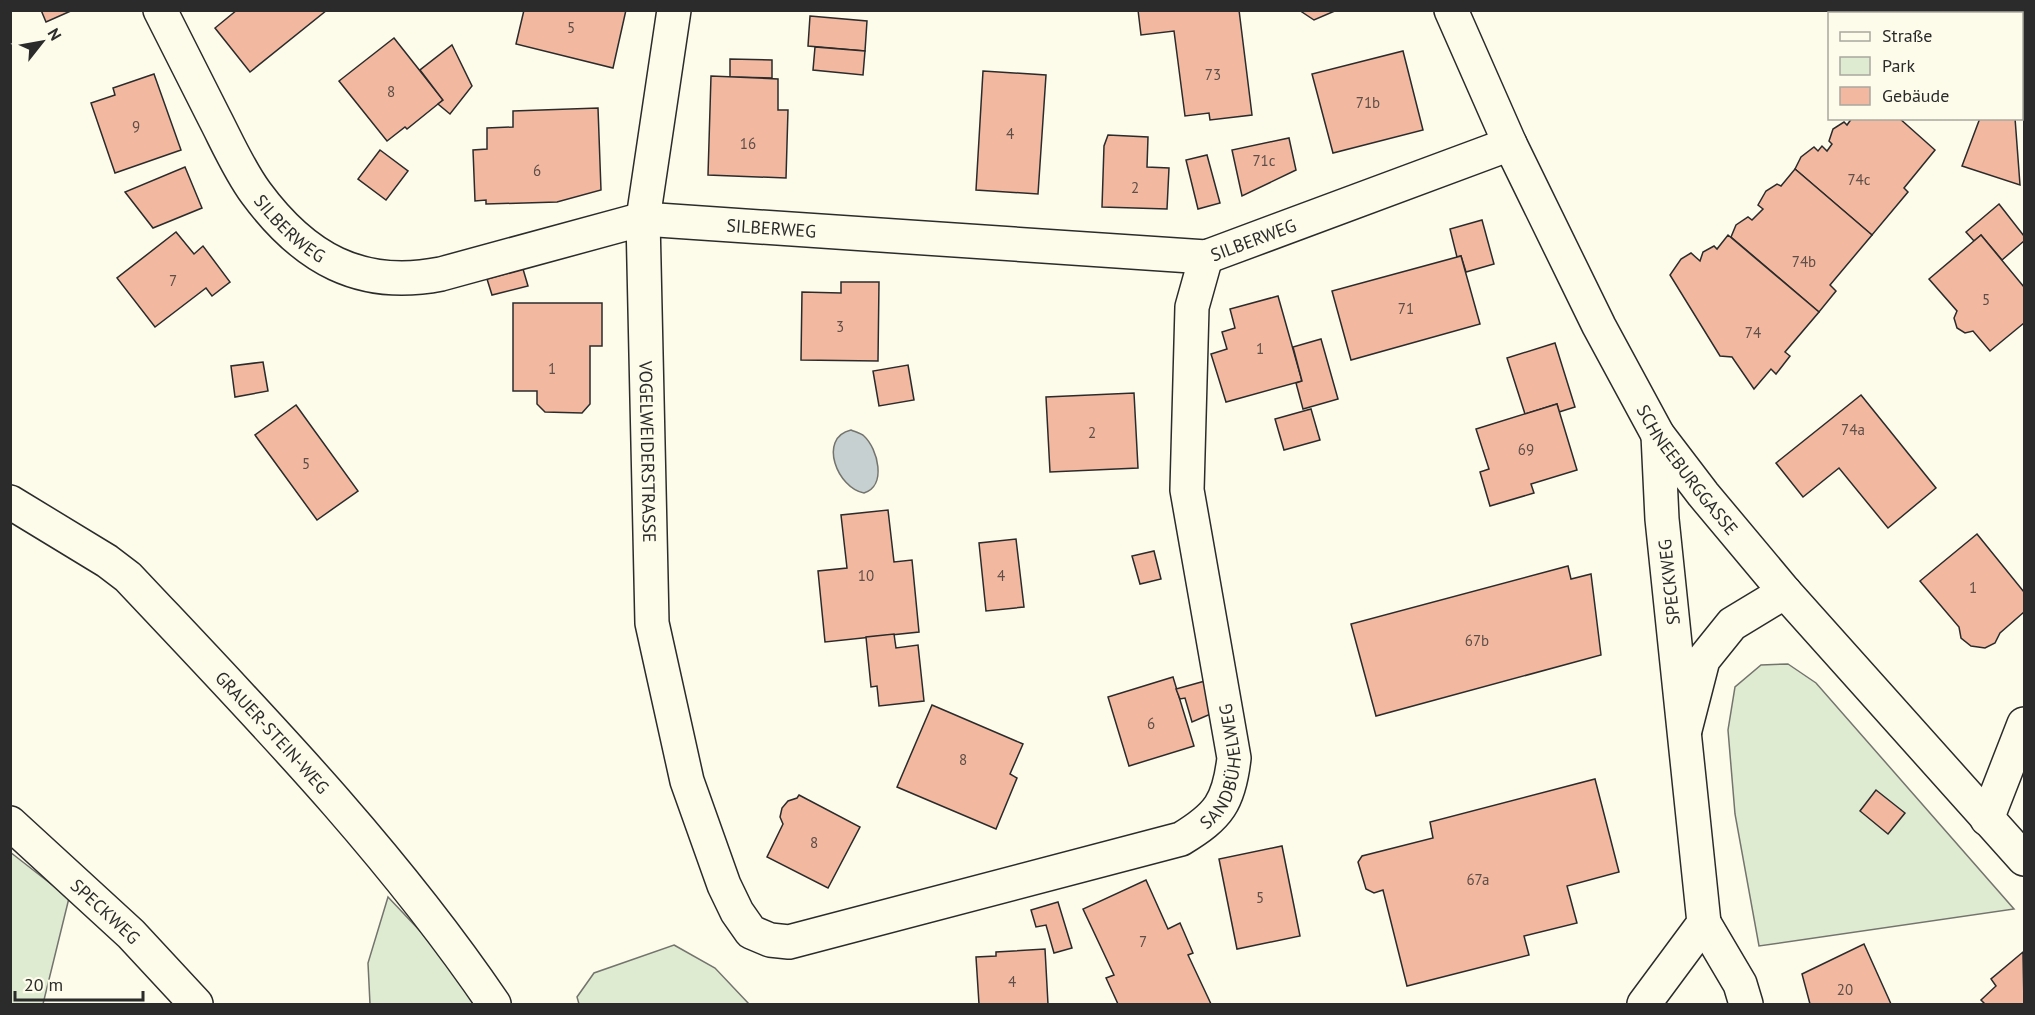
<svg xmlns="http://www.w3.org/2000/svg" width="2035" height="1015" font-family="'PT Sans',sans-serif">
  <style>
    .green { fill: #deebd1; stroke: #74746e; stroke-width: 1.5 }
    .water { fill: #c7d0d0; stroke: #74746e; stroke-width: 1.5 }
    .building { fill: #f2b8a0; stroke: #2b2b2b; stroke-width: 1.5 }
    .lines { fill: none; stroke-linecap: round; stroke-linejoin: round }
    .minor-casing { stroke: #2b2b2b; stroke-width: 36 }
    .tertiary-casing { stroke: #2b2b2b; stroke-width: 36 }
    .minor { stroke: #fdfbea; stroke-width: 33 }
    .tertiary { stroke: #fdfbea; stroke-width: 33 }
    .labels { text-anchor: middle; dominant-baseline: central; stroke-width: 4.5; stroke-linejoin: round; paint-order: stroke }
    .number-label { font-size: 15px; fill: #5d4e48 }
    .street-label { font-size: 18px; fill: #2b2b2b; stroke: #fdfbea }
  </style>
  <rect width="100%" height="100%" fill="#fdfbea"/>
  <!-- green -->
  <g class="green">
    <polygon points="1788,664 1816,683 2014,909 1759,946 1735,814 1728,730 1735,687 1761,665"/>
    <polygon points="10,852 69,898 43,1004 11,1004"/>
    <polygon points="388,897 421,932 478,1004 370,1004 368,963"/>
    <polygon points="674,945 715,968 749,1004 579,1004 577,997 594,973"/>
  </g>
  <!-- water -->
  <path class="water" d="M851 430C856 432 861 433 864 436 878 449 887 486 864 493 838 489 817 438 851 430Z"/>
  <!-- building -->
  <g class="building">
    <polygon points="41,10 73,10 46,22"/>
    <polygon points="237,10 327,10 250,72 215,28"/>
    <polygon points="524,10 626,10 613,68 516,44"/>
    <polygon points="1138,10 1239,10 1252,115 1210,120 1209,113 1185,116 1174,31 1141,35"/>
    <polygon points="1299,10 1337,10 1314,20"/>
    <polygon points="810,16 867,21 865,51 808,46"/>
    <polygon points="394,38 443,100 407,129 405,127 387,141 339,81"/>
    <polygon points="452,45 472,86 450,114 438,104 443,100 420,70"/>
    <polygon points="815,47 865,51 863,75 813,70"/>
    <polygon points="1403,51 1423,130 1333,153 1312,74"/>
    <polygon points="730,59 772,60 772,78 730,77"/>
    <polygon points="983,71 1046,75 1038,194 976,190"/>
    <polygon points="154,74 181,150 115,173 91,103 115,95 113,88"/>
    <polygon points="711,76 778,79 778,110 788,110 786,178 708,175"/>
    <polygon points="598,108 601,190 557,202 486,204 486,200 475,201 473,150 487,149 487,128 513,127 513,111"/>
    <polygon points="1852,118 1899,118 1935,150 1904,188 1908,192 1872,235 1795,169 1801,157 1814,147 1818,151 1822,146 1827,151 1832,144 1829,141 1833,129 1844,122 1847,125"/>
    <polygon points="1980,118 2015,118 2020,185 1962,166"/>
    <polygon points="1108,135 1148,137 1147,167 1169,168 1167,209 1102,207 1104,146"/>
    <polygon points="1289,138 1296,170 1242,196 1232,150"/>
    <polygon points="380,150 408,171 386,200 358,179"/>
    <polygon points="1207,155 1220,203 1198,209 1186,160"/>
    <polygon points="185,167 202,208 153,228 125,192"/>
    <polygon points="1795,169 1872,235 1830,285 1836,291 1819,312 1731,237 1736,225 1748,217 1752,220 1763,209 1758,205 1766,191 1777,184 1781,186"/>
    <polygon points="1999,204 2024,236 2024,241 2002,260 1981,235 1974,241 1966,232"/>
    <polygon points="1482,220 1494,264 1466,272 1461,256 1457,257 1450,229"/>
    <polygon points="176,232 194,254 203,246 230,282 212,296 206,288 155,327 117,278"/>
    <polygon points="1728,235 1819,312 1785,352 1790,356 1776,374 1771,369 1754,389 1732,357 1720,356 1670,275 1681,259 1691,253 1700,261 1703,252 1714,246 1717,249"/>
    <polygon points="1981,235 2024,287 2024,323 1990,351 1973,331 1965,333 1957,328 1954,318 1957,311 1929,279"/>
    <polygon points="1461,256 1480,324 1351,360 1332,291"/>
    <polygon points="523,269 528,286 492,295 487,279"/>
    <polygon points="841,282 879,282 878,361 801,360 802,292 841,293"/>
    <polygon points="1278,296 1302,381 1226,402 1211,354 1227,349 1222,332 1235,328 1230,309"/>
    <polygon points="513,303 602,303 602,346 590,346 590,404 582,413 545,412 537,404 537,391 513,391"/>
    <polygon points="1321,339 1338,399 1303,409 1296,383 1302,381 1293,347"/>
    <polygon points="1555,343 1575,407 1559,412 1557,404 1525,414 1507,358"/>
    <polygon points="263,362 268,391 235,397 231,366"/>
    <polygon points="908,365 914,400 879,406 873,371"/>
    <polygon points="1134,393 1138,468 1050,472 1046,397"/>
    <polygon points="1861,395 1936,488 1888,528 1839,468 1803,497 1776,463"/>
    <polygon points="1557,404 1577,470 1531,484 1534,493 1490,506 1480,472 1489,469 1476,429"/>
    <polygon points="296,405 358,491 317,520 255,435"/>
    <polygon points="1311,409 1320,440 1284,450 1275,419"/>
    <polygon points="888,510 894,562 912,560 919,632 825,642 818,571 847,568 841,515"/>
    <polygon points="1977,534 2024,592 2024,612 2000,633 1995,643 1985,648 1971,646 1961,638 1959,627 1920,581"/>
    <polygon points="1016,539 1024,607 986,611 979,543"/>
    <polygon points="1154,551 1161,579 1140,584 1132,556"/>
    <polygon points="1568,566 1571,579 1591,574 1601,655 1376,716 1351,624"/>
    <polygon points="894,634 896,648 918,645 924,701 879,706 877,686 871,687 866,637"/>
    <polygon points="1173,677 1194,746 1129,766 1108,697"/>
    <polygon points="1205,681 1213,713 1192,722 1185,698 1180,699 1176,689"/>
    <polygon points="932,705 1023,744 1010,774 1017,778 996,829 897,787"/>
    <polygon points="1595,779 1619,872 1567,886 1577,923 1524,936 1529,955 1407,986 1383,890 1374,893 1366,889 1358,862 1362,856 1433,838 1430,822"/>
    <polygon points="1876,790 1905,813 1888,834 1860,811"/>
    <polygon points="799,795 860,827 828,888 767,857 783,824 780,817 782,808 788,801 797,798"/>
    <polygon points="1282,846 1300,936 1237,949 1219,859"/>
    <polygon points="1146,880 1168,929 1180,923 1193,953 1188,955 1211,1004 1118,1004 1106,978 1114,975 1083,909"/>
    <polygon points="1058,902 1072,948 1054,953 1046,925 1036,927 1031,910"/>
    <polygon points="1864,944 1891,1004 1810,1004 1802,974"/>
    <polygon points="1045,949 1048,1004 979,1004 976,957 996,956 996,952"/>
    <polygon points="2023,952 2024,1004 1985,1004 1981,1000 1996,986 1991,979"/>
  </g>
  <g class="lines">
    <!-- minor casing -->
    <g class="minor-casing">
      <g id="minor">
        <path id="s1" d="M160 10C178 46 196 81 214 117 227 142 239 170 256 193 304 258 360 290 441 274L643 219 1206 257 1510 144"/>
        <path id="s2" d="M674 10 643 219 652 623 687 781 724 885 737 912 751 932 770 940 789 942 1181 839C1219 816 1229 802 1234 758L1187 490 1192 307 1206 257"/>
        <path id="s3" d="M10 502 107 561 128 577C257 714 388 848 494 1004"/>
        <polyline points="1685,730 1703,660 1732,624 1785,592"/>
        <polyline points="1987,819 2024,724"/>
        <path id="s4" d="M10 823 131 934 196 1004"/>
        <polyline points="1704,923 1740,984 1746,1004"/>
      </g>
    </g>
    <!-- tertiary casing -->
    <g class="tertiary-casing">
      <g id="tertiary">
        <path id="s5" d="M1451 10 1510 144 1599 326 1658 435 1703 494 1785 592 2024 859"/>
        <polyline points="1644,1004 1704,923 1662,519 1658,435"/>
      </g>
    </g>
    <!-- minor -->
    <use href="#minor" class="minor"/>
    <!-- tertiary -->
    <use href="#tertiary" class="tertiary"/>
  </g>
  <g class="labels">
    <!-- number labels -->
    <g class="number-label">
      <text x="571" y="27">5</text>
      <text x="1213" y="74">73</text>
      <text x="391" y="91">8</text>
      <text x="1368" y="102">71b</text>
      <text x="136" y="126">9</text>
      <text x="1010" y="133">4</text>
      <text x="748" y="143">16</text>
      <text x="1264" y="160">71c</text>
      <text x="537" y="170">6</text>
      <text x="1859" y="179">74c</text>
      <text x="1135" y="187">2</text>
      <text x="1804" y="261">74b</text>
      <text x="173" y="280">7</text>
      <text x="1986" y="299">5</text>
      <text x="1406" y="308">71</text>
      <text x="840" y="326">3</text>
      <text x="1753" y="332">74</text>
      <text x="1260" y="348">1</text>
      <text x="552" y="368">1</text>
      <text x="1853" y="429">74a</text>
      <text x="1092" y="432">2</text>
      <text x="1526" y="449">69</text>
      <text x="306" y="463">5</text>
      <text x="866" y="575">10</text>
      <text x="1001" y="575">4</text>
      <text x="1973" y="587">1</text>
      <text x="1477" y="640">67b</text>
      <text x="1151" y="723">6</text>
      <text x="963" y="759">8</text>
      <text x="814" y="842">8</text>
      <text x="1478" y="879">67a</text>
      <text x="1260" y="897">5</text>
      <text x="1143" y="941">7</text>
      <text x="1012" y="981">4</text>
      <text x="1845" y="989">20</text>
    </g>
    <!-- street labels -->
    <g class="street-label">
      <text stroke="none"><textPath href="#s1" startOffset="256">SILBERWEG</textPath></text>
      <text stroke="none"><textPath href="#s1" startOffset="760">SILBERWEG</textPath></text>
      <text stroke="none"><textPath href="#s1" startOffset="1246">SILBERWEG</textPath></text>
      <text stroke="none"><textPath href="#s2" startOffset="444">VOGELWEIDERSTRASSE</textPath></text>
      <text stroke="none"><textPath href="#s5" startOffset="518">SCHNEEBURGGASSE</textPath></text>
      <text transform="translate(1669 582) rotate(-96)">SPECKWEG</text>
      <text stroke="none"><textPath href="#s3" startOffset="352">GRAUER-STEIN-WEG</textPath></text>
      <text stroke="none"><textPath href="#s2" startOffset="1478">SANDBÜHELWEG</textPath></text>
      <text stroke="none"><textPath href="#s4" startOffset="130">SPECKWEG</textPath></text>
    </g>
  </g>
  <!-- border -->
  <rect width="2035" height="1015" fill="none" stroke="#2b2b2b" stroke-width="24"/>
  <!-- legend -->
  <rect x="1828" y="12" width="195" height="108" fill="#fdfbea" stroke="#a9a89e" stroke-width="1.5"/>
  <rect x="1840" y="32" width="30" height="9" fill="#fdfbea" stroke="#a9a89e" stroke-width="1.5"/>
  <text x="1882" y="42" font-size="18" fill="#2b2b2b">Straße</text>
  <rect x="1840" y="57" width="30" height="18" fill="#deebd1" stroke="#a9a89e" stroke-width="1.5"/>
  <text x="1882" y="72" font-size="18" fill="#2b2b2b">Park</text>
  <rect x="1840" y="87" width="30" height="18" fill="#f2b8a0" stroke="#a9a89e" stroke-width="1.5"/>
  <text x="1882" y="102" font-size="18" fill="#2b2b2b">Gebäude</text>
  <!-- north arrow -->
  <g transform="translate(42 42) rotate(59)" stroke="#fdfbea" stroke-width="4.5" paint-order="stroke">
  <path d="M0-4.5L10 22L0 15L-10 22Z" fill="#2b2b2b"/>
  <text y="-9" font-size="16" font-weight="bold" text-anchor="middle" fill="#2b2b2b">N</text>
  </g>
  <!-- scale -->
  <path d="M15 991v9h128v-9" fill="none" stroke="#2b2b2b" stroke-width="3"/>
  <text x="24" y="991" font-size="18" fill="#2b2b2b" stroke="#fdfbea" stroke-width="4.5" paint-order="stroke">20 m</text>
</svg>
